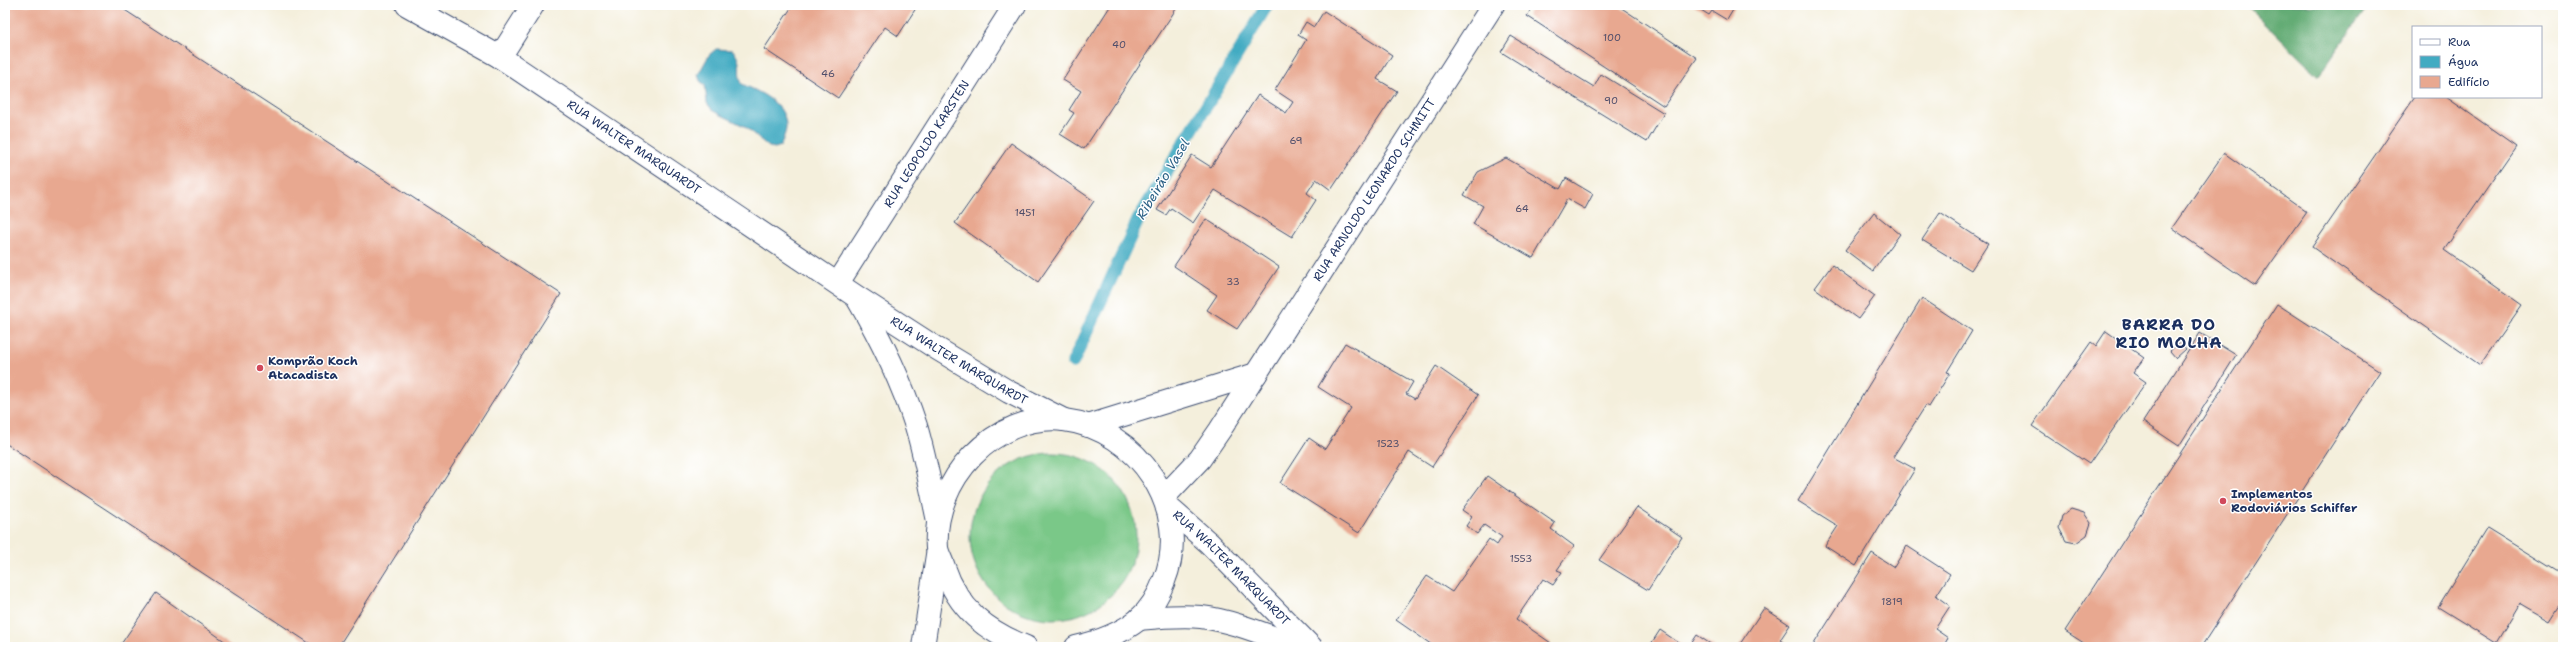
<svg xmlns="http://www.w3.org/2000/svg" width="2568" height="652" font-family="'Shantell Sans',sans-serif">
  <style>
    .green { fill: #7ac888; stroke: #4a7c73 }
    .forest { fill: #63ac74; stroke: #3f6e69 }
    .water { fill: #42abc2; stroke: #2e6d90 }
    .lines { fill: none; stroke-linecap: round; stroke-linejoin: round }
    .stream { stroke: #42abc2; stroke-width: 13 }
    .building { fill: #e8a890 }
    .minor-casing { stroke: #3c4c71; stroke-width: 24 }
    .major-casing { stroke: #3c4c71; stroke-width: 24 }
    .minor { stroke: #fff; stroke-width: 22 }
    .major { stroke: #fff; stroke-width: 22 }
    .poi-dot { fill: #d1495b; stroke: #fff; stroke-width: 1.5 }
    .labels { text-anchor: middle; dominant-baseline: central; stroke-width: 3; stroke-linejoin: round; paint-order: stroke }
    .number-label { font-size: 10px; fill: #4e4d6a }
    .street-label { font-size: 12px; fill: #1b2f5e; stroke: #fff }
    .poi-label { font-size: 12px; font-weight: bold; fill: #1b2f5e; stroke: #fff; text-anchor: start }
    .water-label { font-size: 13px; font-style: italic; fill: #2b6186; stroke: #fff }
    .district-label { font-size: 16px; font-weight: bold; letter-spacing: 1px; fill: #1b2f5e; stroke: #fff }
  </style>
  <rect width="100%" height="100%" fill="#fff"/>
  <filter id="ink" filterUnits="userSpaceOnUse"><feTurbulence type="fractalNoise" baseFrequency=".025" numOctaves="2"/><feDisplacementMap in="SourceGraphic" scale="8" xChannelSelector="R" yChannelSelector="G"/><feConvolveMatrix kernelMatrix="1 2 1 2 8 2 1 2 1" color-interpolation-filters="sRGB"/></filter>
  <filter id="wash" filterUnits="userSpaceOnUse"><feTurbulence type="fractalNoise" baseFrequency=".012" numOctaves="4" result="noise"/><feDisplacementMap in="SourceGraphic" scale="16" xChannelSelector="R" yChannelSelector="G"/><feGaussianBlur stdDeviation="0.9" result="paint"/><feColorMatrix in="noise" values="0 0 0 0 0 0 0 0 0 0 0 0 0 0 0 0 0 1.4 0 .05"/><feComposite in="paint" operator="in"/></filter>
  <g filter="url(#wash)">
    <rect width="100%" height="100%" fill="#f4efdc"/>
    <!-- green -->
    <circle class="green" cx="1053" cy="536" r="83"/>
    <!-- forest -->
    <polygon class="forest" points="2246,5 2369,5 2318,76"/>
    <!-- water -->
    <path class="water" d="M716 49 733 50C744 66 736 69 742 84 759 92 785 102 786 125 787 131 782 140 781 146L775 148 769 147 744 126 713 111 707 103 705 85 700 81 698 75 709 55Z"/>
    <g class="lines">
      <!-- stream -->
      <polyline class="stream" points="1073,362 1138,220 1267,5"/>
    </g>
    <g id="blocks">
      <!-- building -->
      <g class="building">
        <polygon points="5,5 117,5 561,294 338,647 315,647 5,443"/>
        <polygon points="793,5 918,5 898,36 885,27 838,98 764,49"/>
        <polygon points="1111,5 1171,5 1176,9 1084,149 1060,134 1074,113 1069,110 1081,91 1063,80"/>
        <polygon points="1534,5 1617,5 1697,58 1664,106 1527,16"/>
        <polygon points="1693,5 1736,5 1727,20 1712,11 1709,15"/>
        <polygon points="1324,11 1392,55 1377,79 1397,91 1331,190 1316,179 1307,193 1316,200 1292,237 1215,190 1193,223 1171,208 1166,215 1157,210 1192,155 1211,167 1258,95 1286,113 1293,102 1275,90 1306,40 1298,35 1306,22 1314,27"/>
        <polygon points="1511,36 1594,87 1601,74 1664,113 1647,142 1501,52"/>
        <polygon points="2415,97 2446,97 2516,146 2444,250 2522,305 2480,365 2312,247"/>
        <polygon points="1011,143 1094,201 1038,282 955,223"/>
        <polygon points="2224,153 2307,212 2255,286 2172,228"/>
        <polygon points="1506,158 1560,189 1566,178 1593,194 1585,209 1567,199 1533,258 1473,224 1483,206 1464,195 1478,172"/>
        <polygon points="1874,213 1900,234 1873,271 1845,250"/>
        <polygon points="1940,213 1988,244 1971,270 1922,240"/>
        <polygon points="1206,219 1279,267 1237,329 1207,310 1217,295 1174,266"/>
        <polygon points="1832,265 1875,296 1858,319 1815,288"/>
        <polygon points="1922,298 1972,331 1947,372 1950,373 1929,407 1926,405 1893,457 1915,469 1856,566 1825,546 1838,526 1798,501"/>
        <polygon points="2277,304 2380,371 2201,647 2090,647 2065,631"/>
        <polygon points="2106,331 2144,358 2133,373 2146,382 2089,464 2032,426 2091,342 2096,346"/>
        <polygon points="2200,333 2236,355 2179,446 2143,422"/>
        <polygon points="2180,342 2186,349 2176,358 2170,351"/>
        <polygon points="1345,343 1413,382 1406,394 1415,399 1436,366 1478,395 1432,467 1409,452 1359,533 1280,483 1309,438 1325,449 1351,408 1318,387"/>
        <polygon points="1487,476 1555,523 1551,529 1574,546 1557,570 1562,572 1553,585 1543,579 1516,619 1551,643 1548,647 1435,647 1396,620 1427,576 1452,592 1489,539 1497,545 1502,537 1484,525 1477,534 1466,526 1472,517 1462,510"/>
        <polygon points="1637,507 1682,537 1648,590 1599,560"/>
        <polygon points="2071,509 2084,513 2091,523 2087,535 2076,543 2066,541 2059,528 2062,516"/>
        <polygon points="2487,528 2563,575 2563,602 2551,621 2520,603 2496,643 2438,607"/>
        <polygon points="1907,546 1950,574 1936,596 1950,606 1935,629 1948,638 1943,647 1812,647 1872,553 1894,567"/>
        <polygon points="156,593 233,647 119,647"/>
        <polygon points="1764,608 1790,625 1780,640 1790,647 1738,647"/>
        <polygon points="1660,630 1685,647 1649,647"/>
        <polygon points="1697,635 1715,647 1689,647"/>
      </g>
    </g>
  </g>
  <g filter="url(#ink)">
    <use href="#blocks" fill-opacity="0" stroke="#3c4c71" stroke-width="1"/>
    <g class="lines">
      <!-- minor casing -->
      <g class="minor-casing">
        <g id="minor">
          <polyline points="500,57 533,5"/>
          <path id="s1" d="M838 283 1015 5"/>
          <polyline points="1088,426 1256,374"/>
          <path id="s2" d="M1164 497 1200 459 1220 430 1493 5"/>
        </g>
      </g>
      <!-- major casing -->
      <g class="major-casing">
        <g id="major">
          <path id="s3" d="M407 5 500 57 857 297 936 348 1009 392 1064 420"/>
          <path d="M857 298C881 339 901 380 916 426 925 456 931 489 938 521"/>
          <path id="s4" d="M1168 507 1209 543 1311 647"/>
          <path d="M1139 619C1160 617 1180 615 1201 617 1235 621 1268 636 1300 647"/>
          <polyline points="923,647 937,555"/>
          <path d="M1026 647C986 631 958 609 944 567 942 561 938 554 937 548 932 481 994 412 1064 420 1138 429 1193 510 1164 581 1159 594 1150 610 1138 620 1121 633 1098 642 1076 647"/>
        </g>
      </g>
      <!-- minor -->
      <use href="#minor" class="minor"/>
      <!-- major -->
      <use href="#major" class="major"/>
    </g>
  </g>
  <!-- markers -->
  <g class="poi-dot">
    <circle cx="260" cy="368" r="4"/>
    <circle cx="2223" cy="501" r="4"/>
  </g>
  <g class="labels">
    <!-- number labels -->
    <g class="number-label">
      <text x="1612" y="37">100</text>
      <text x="1119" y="44">40</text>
      <text x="828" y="73">46</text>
      <text x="1611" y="100">90</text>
      <text x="1296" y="140">69</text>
      <text x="1522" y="208">64</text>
      <text x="1025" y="212">1451</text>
      <text x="1233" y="281">33</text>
      <text x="1388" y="443">1523</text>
      <text x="1521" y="558">1553</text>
      <text x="1892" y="601">1819</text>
    </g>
    <!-- street labels -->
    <g class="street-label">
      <text stroke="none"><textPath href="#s1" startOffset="165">RUA LEOPOLDO KARSTEN</textPath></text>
      <text stroke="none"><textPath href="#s3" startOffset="268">RUA WALTER MARQUARDT</textPath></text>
      <text stroke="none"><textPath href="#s2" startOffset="373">RUA ARNOLDO LEONARDO SCHMITT</textPath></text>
      <text stroke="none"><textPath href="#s3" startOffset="657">RUA WALTER MARQUARDT</textPath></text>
      <text stroke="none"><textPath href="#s4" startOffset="88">RUA WALTER MARQUARDT</textPath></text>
    </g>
    <!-- poi labels -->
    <g class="poi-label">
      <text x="268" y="361">Komprão Koch<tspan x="268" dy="14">Atacadista</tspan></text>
      <text x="2231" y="494">Implementos<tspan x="2231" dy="14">Rodoviários Schiffer</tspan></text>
    </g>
    <!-- water labels -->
    <g class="water-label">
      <text transform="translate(1163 179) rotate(-59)">Ribeirão Vasel</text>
    </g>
    <!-- district labels -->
    <g class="district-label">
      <text x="2169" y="324">BARRA DO<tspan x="2169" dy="18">RIO MOLHA</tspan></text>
    </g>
  </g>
  <!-- margin -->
  <rect width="2568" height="652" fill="none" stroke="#fff" stroke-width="20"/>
  <!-- legend -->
  <rect x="2412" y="26" width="130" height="72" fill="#ffffff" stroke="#a4acbf"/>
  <rect x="2420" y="39" width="20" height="6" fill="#ffffff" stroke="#a4acbf"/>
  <text x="2448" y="46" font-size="12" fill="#1b2f5e">Rua</text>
  <rect x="2420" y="56" width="20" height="12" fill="#42abc2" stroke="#a4acbf"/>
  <text x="2448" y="66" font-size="12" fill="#1b2f5e">Água</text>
  <rect x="2420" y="76" width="20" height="12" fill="#e8a890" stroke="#a4acbf"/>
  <text x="2448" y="86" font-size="12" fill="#1b2f5e">Edifício</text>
</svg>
